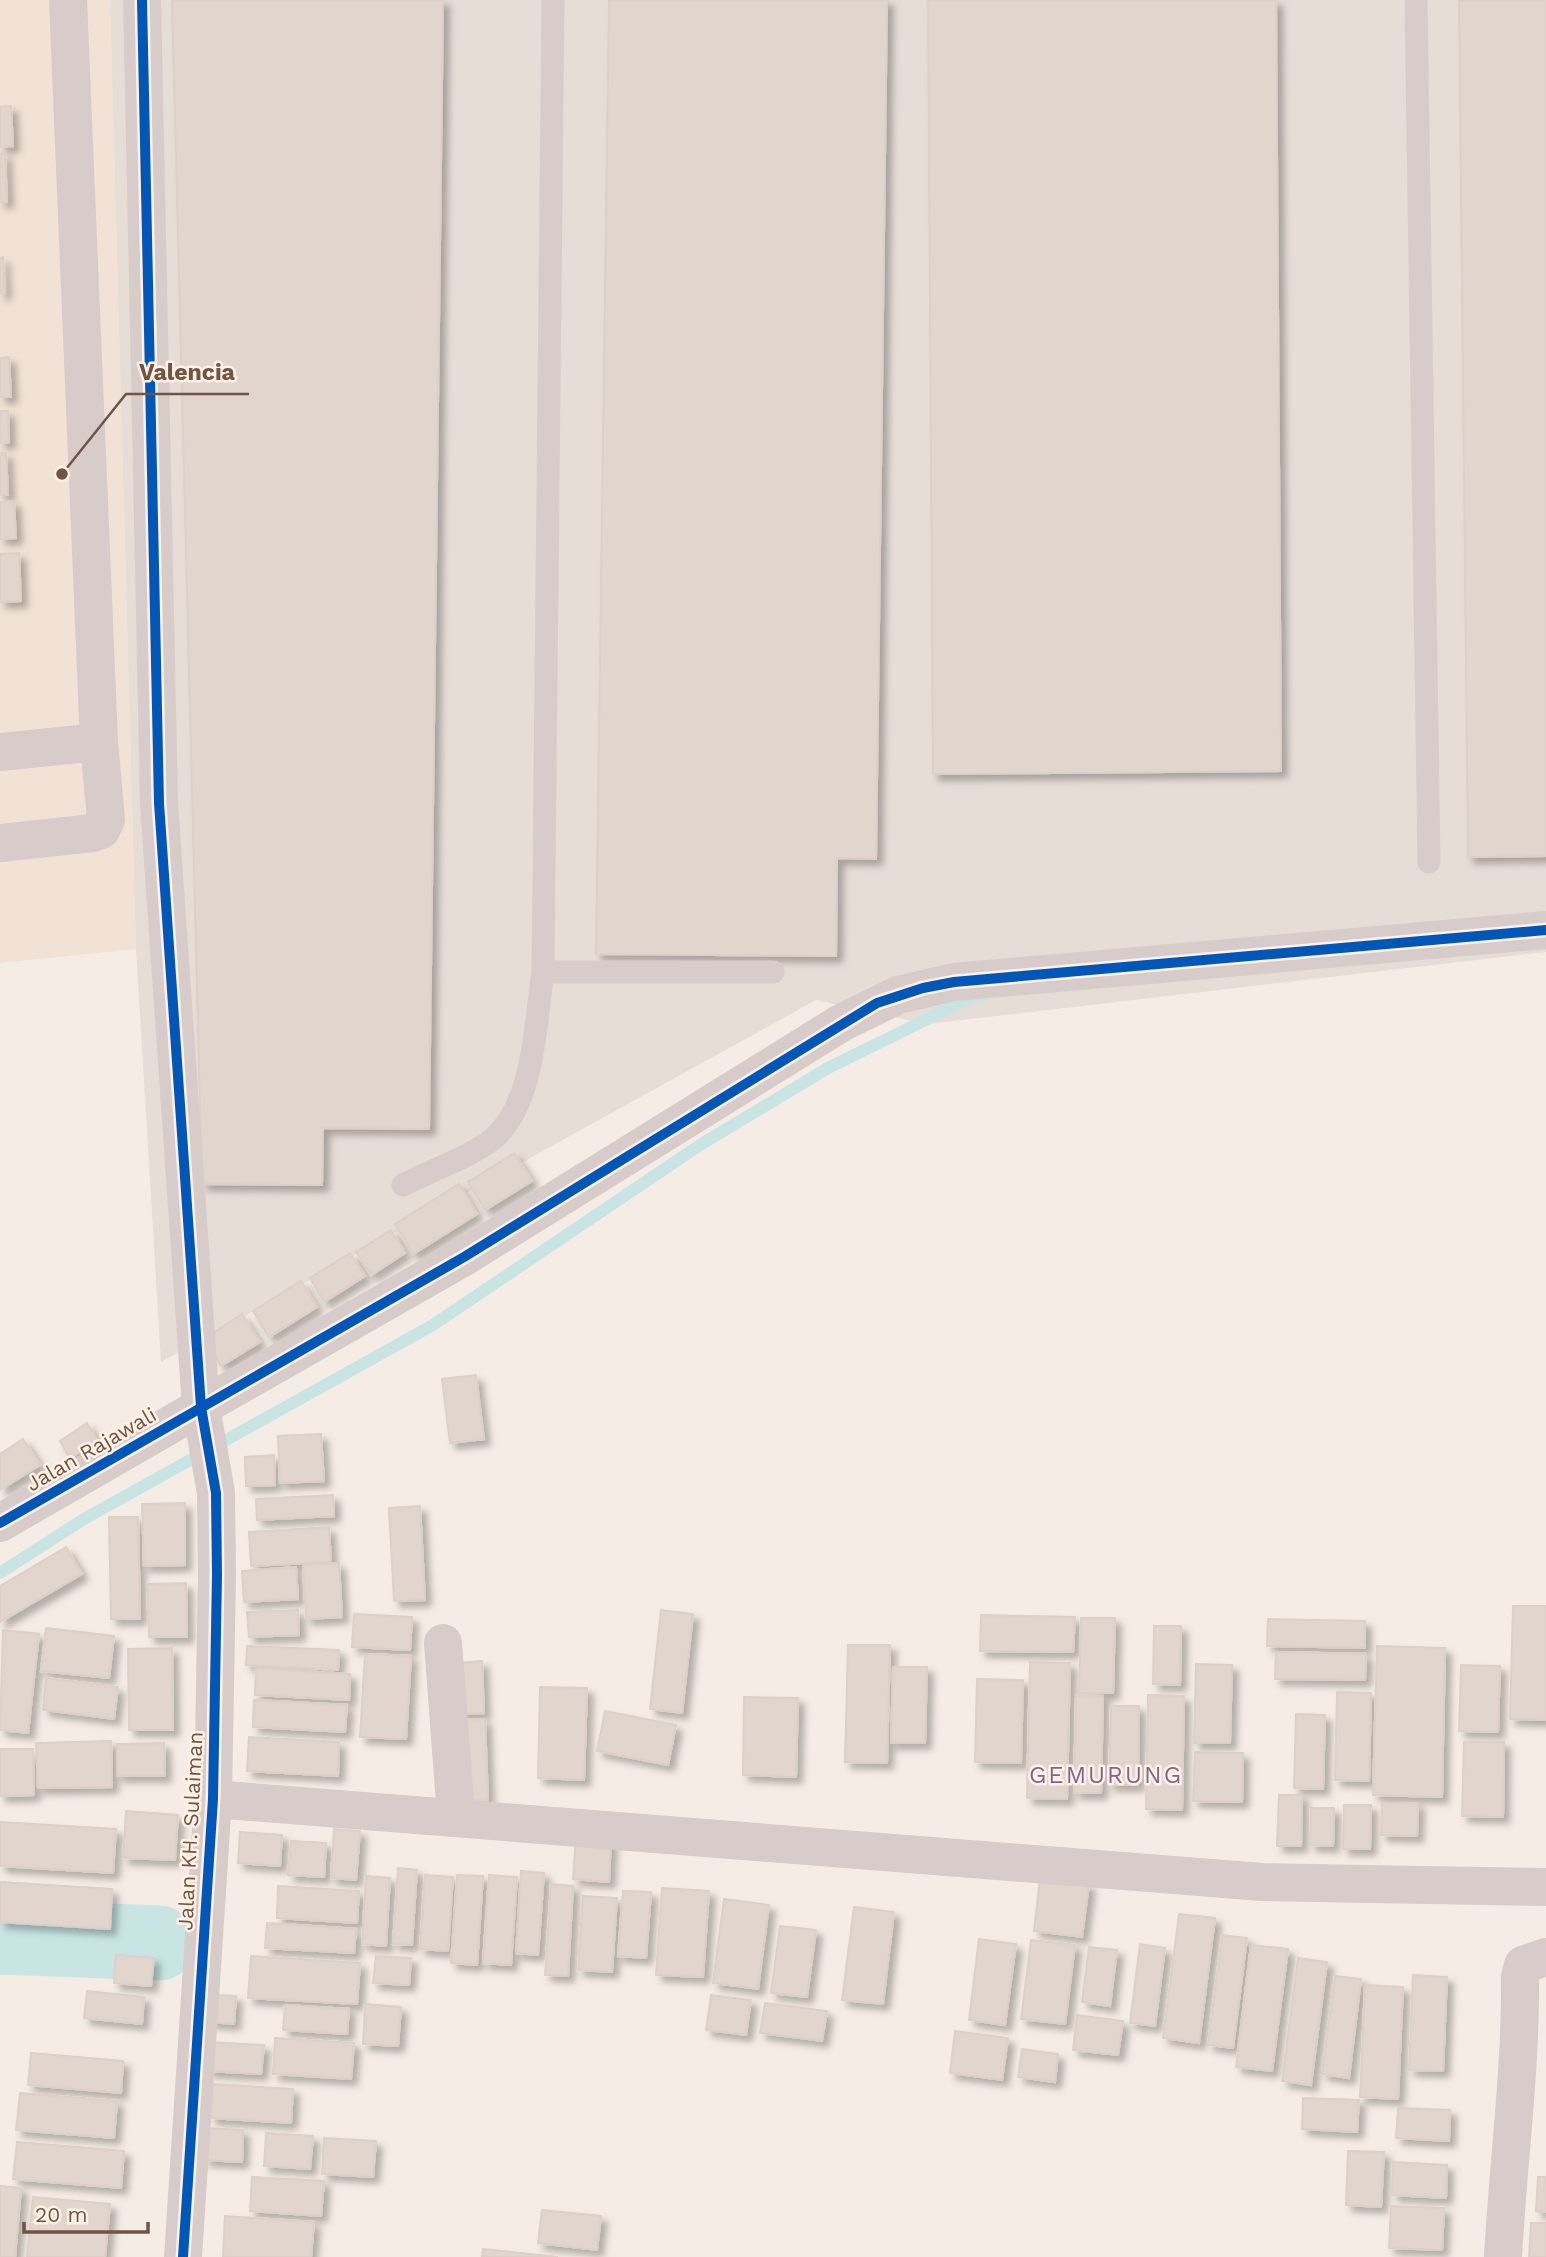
<svg xmlns="http://www.w3.org/2000/svg" width="1546" height="2257" font-family="'Work Sans',sans-serif">
  <style>
    .residential { fill: #f1e2d5 }
    .industrial { fill: #e6ddd7 }
    .lines { fill: none; stroke-linecap: round; stroke-linejoin: round }
    .stream { stroke: #c8e5e4; stroke-width: 12 }
    .river { stroke: #c8e5e4; stroke-width: 75 }
    .building { fill: #e1d5cd; stroke: #ddd0c8; stroke-width: 2; filter: url(#shadow) }
    .service { stroke: #d7ccc9; stroke-width: 23 }
    .minor { stroke: #d7ccc9; stroke-width: 38 }
    .tertiary { stroke: #d7ccc9; stroke-width: 38 }
    .cycleway-casing { stroke: #fff2e5; stroke-width: 15 }
    .cycleway { stroke: #0057b8; stroke-width: 10 }
    .labels { text-anchor: middle; dominant-baseline: central; stroke-width: 5; stroke-linejoin: round; paint-order: stroke }
    .street-label { font-size: 21px; fill: #715348; stroke: #fff2e5 }
    .quarter-label { font-size: 24px; letter-spacing: 2px; fill: #7f6494; stroke: #fff2e5 }
    .leader { fill: none; stroke: #715348; stroke-width: 2.5 }
    .callout-dot { fill: #715348; stroke: #fff2e5; stroke-width: 2.5 }
    .callout-label { font-size: 23px; text-anchor: middle; font-weight: bold; fill: #715348; stroke: #fff2e5; stroke-width: 5; stroke-linejoin: round; paint-order: stroke }
  </style>
  <defs>
    <filter id="shadow"><feDropShadow dx="6" dy="6" stdDeviation="3.5" flood-color="#0004"/></filter>
  </defs>
  <rect width="100%" height="100%" fill="#f5ede5"/>
  <!-- residential -->
  <polygon class="residential" points="0,0 110,0 136,949 0,963"/>
  <!-- industrial -->
  <polygon class="industrial" points="110,0 1546,0 1546,952 927,1024 816,1000 161,1362 136,949"/>
  <g class="lines">
    <!-- stream -->
    <polyline class="stream" points="0,1573 84,1519 433,1325 700,1145 828,1068 972,997 982,996"/>
    <!-- river -->
    <polyline class="river" points="0,1937 159,1943"/>
  </g>
  <!-- building -->
  <g class="building">
    <polygon points="172,0 443,0 429,1129 323,1128 322,1185 202,1184"/>
    <polygon points="609,0 887,0 876,859 837,858 836,956 596,954"/>
    <polygon points="928,0 1276,0 1281,771 933,774"/>
    <polygon points="1459,0 1546,0 1546,856 1468,857"/>
    <polygon points="11,106 13,146 0,147 0,107"/>
    <polygon points="0,154 5,154 7,202 0,202"/>
    <polygon points="3,257 5,293 0,294 0,258"/>
    <polygon points="9,357 11,397 0,397 0,358"/>
    <polygon points="0,411 8,411 9,442 0,443"/>
    <polygon points="0,453 6,453 8,495 0,495"/>
    <polygon points="14,501 16,538 0,539 0,502"/>
    <polygon points="19,553 21,601 0,602 0,554"/>
    <polygon points="514,1153 532,1181 485,1210 468,1182"/>
    <polygon points="459,1184 477,1214 413,1254 395,1224"/>
    <polygon points="391,1230 405,1253 371,1275 356,1252"/>
    <polygon points="350,1253 365,1276 324,1302 310,1278"/>
    <polygon points="301,1281 317,1307 269,1337 253,1311"/>
    <polygon points="242,1314 260,1342 221,1366 204,1339"/>
    <polygon points="476,1375 484,1439 450,1443 442,1379"/>
    <polygon points="87,1423 97,1441 70,1458 60,1441"/>
    <polygon points="321,1434 324,1481 280,1483 278,1436"/>
    <polygon points="23,1439 40,1465 0,1490 0,1454"/>
    <polygon points="274,1455 275,1485 246,1486 245,1457"/>
    <polygon points="333,1495 334,1516 257,1520 256,1499"/>
    <polygon points="185,1503 185,1565 144,1566 142,1504"/>
    <polygon points="420,1506 425,1600 394,1601 389,1508"/>
    <polygon points="109,1517 138,1517 140,1619 111,1619"/>
    <polygon points="329,1527 331,1562 251,1566 249,1532"/>
    <polygon points="66,1547 82,1574 0,1622 0,1586"/>
    <polygon points="339,1563 342,1617 306,1619 303,1565"/>
    <polygon points="296,1567 298,1599 244,1602 242,1571"/>
    <polygon points="186,1583 187,1637 149,1637 147,1584"/>
    <polygon points="1513,1606 1546,1606 1546,1720 1510,1719"/>
    <polygon points="298,1610 299,1635 249,1637 247,1612"/>
    <polygon points="661,1610 693,1614 682,1713 650,1709"/>
    <polygon points="354,1614 412,1617 410,1650 352,1647"/>
    <polygon points="981,1615 1075,1617 1073,1652 980,1651"/>
    <polygon points="1081,1618 1115,1618 1113,1693 1079,1693"/>
    <polygon points="1268,1619 1365,1621 1365,1648 1267,1646"/>
    <polygon points="1154,1626 1181,1626 1180,1685 1153,1684"/>
    <polygon points="46,1628 114,1636 109,1678 41,1671"/>
    <polygon points="3,1630 39,1634 28,1733 0,1730"/>
    <polygon points="848,1645 890,1645 887,1763 845,1762"/>
    <polygon points="247,1646 339,1650 338,1670 246,1665"/>
    <polygon points="1377,1646 1445,1648 1442,1797 1373,1795"/>
    <polygon points="172,1648 173,1730 129,1730 128,1649"/>
    <polygon points="1276,1652 1366,1654 1365,1680 1275,1679"/>
    <polygon points="365,1654 411,1656 406,1739 360,1737"/>
    <polygon points="482,1661 484,1713 457,1714 456,1663"/>
    <polygon points="1030,1662 1070,1663 1067,1799 1027,1798"/>
    <polygon points="1196,1664 1232,1665 1230,1743 1194,1743"/>
    <polygon points="1461,1665 1500,1666 1498,1732 1459,1731"/>
    <polygon points="893,1667 927,1667 925,1743 891,1743"/>
    <polygon points="256,1668 350,1674 349,1700 255,1695"/>
    <polygon points="46,1678 118,1687 114,1719 43,1710"/>
    <polygon points="977,1679 1023,1680 1021,1763 975,1762"/>
    <polygon points="540,1687 587,1688 584,1780 538,1778"/>
    <polygon points="1337,1692 1371,1693 1369,1781 1335,1780"/>
    <polygon points="1076,1695 1103,1696 1101,1793 1074,1793"/>
    <polygon points="1148,1695 1184,1696 1182,1810 1146,1809"/>
    <polygon points="744,1697 798,1698 796,1777 743,1775"/>
    <polygon points="254,1700 347,1705 345,1732 253,1727"/>
    <polygon points="1111,1706 1139,1706 1138,1785 1109,1785"/>
    <polygon points="605,1711 676,1725 668,1765 597,1751"/>
    <polygon points="1296,1714 1325,1715 1323,1789 1294,1788"/>
    <polygon points="485,1719 488,1800 457,1801 455,1720"/>
    <polygon points="249,1737 339,1742 338,1776 247,1771"/>
    <polygon points="111,1741 112,1787 38,1788 36,1743"/>
    <polygon points="1464,1742 1504,1742 1503,1817 1462,1816"/>
    <polygon points="164,1743 165,1776 117,1776 117,1744"/>
    <polygon points="0,1749 33,1749 34,1795 0,1796"/>
    <polygon points="1195,1752 1243,1753 1242,1802 1193,1801"/>
    <polygon points="1279,1795 1302,1795 1301,1846 1277,1846"/>
    <polygon points="1382,1803 1418,1803 1417,1836 1381,1835"/>
    <polygon points="1344,1805 1371,1805 1370,1849 1343,1849"/>
    <polygon points="1311,1808 1334,1808 1333,1846 1310,1845"/>
    <polygon points="126,1811 178,1815 175,1860 123,1858"/>
    <polygon points="0,1822 116,1829 113,1873 0,1866"/>
    <polygon points="334,1829 360,1831 356,1880 331,1878"/>
    <polygon points="240,1832 282,1835 280,1866 238,1863"/>
    <polygon points="576,1836 611,1838 609,1882 573,1879"/>
    <polygon points="291,1841 326,1843 324,1877 288,1875"/>
    <polygon points="398,1868 417,1870 412,1945 393,1944"/>
    <polygon points="521,1871 544,1873 538,1955 516,1953"/>
    <polygon points="425,1875 453,1877 448,1951 420,1949"/>
    <polygon points="457,1875 483,1876 477,1965 451,1963"/>
    <polygon points="489,1875 517,1877 511,1965 483,1963"/>
    <polygon points="366,1876 390,1878 386,1946 362,1944"/>
    <polygon points="1040,1878 1089,1884 1082,1937 1034,1931"/>
    <polygon points="0,1882 112,1889 110,1929 0,1922"/>
    <polygon points="551,1884 573,1886 568,1976 545,1975"/>
    <polygon points="278,1886 359,1891 357,1923 277,1918"/>
    <polygon points="662,1888 709,1891 703,1977 656,1975"/>
    <polygon points="623,1891 651,1892 646,1958 618,1956"/>
    <polygon points="583,1896 617,1898 612,1972 578,1970"/>
    <polygon points="724,1899 769,1905 758,1989 713,1983"/>
    <polygon points="854,1907 894,1912 883,2004 842,2000"/>
    <polygon points="1179,1914 1215,1918 1199,2043 1163,2038"/>
    <polygon points="267,1923 356,1929 354,1953 265,1948"/>
    <polygon points="780,1926 816,1930 807,1997 771,1993"/>
    <polygon points="1222,1935 1247,1938 1233,2048 1208,2045"/>
    <polygon points="979,1939 1016,1944 1005,2025 969,2020"/>
    <polygon points="1031,1940 1075,1945 1065,2024 1021,2019"/>
    <polygon points="1140,1944 1165,1948 1155,2026 1130,2023"/>
    <polygon points="1251,1945 1288,1949 1272,2071 1236,2067"/>
    <polygon points="1089,1947 1117,1950 1110,2006 1082,2002"/>
    <polygon points="116,1955 154,1958 151,1986 114,1983"/>
    <polygon points="251,1956 360,1963 357,2004 248,1998"/>
    <polygon points="376,1956 411,1958 409,1985 373,1983"/>
    <polygon points="1298,1958 1327,1962 1311,2085 1282,2081"/>
    <polygon points="1413,1975 1447,1977 1443,2071 1409,2070"/>
    <polygon points="1335,1976 1361,1979 1349,2078 1322,2074"/>
    <polygon points="1365,1985 1403,1987 1398,2099 1360,2097"/>
    <polygon points="87,1991 144,1997 142,2024 84,2018"/>
    <polygon points="211,1995 236,1996 234,2024 209,2022"/>
    <polygon points="711,1995 751,2000 746,2035 706,2030"/>
    <polygon points="765,2003 827,2011 822,2041 760,2033"/>
    <polygon points="365,2004 401,2007 398,2046 363,2044"/>
    <polygon points="285,2005 349,2009 347,2034 283,2030"/>
    <polygon points="1077,2015 1123,2021 1118,2055 1073,2050"/>
    <polygon points="955,2031 1008,2038 1002,2080 950,2073"/>
    <polygon points="275,2038 354,2043 351,2079 273,2074"/>
    <polygon points="209,2042 264,2045 261,2074 207,2071"/>
    <polygon points="1022,2049 1058,2054 1055,2082 1018,2077"/>
    <polygon points="31,2053 123,2061 121,2093 28,2085"/>
    <polygon points="212,2084 293,2089 291,2123 210,2118"/>
    <polygon points="20,2093 117,2101 114,2138 16,2130"/>
    <polygon points="1303,2098 1359,2100 1357,2132 1302,2129"/>
    <polygon points="1398,2108 1450,2110 1449,2141 1396,2138"/>
    <polygon points="206,2128 243,2130 242,2162 204,2160"/>
    <polygon points="266,2133 313,2136 310,2169 264,2166"/>
    <polygon points="324,2138 376,2141 373,2177 322,2174"/>
    <polygon points="17,2142 124,2151 121,2188 13,2179"/>
    <polygon points="1348,2151 1384,2152 1381,2207 1346,2205"/>
    <polygon points="1393,2162 1447,2165 1446,2198 1392,2195"/>
    <polygon points="252,2177 324,2181 321,2216 250,2211"/>
    <polygon points="1538,2177 1546,2177 1546,2212 1536,2211"/>
    <polygon points="0,2186 21,2188 15,2257 0,2257"/>
    <polygon points="33,2197 110,2204 105,2257 27,2257"/>
    <polygon points="1391,2206 1444,2208 1442,2250 1389,2248"/>
    <polygon points="542,2210 601,2216 597,2250 538,2243"/>
    <polygon points="225,2216 314,2222 311,2257 223,2257"/>
    <polygon points="1531,2223 1546,2223 1546,2257 1529,2257"/>
    <polygon points="483,2249 558,2257 482,2257"/>
  </g>
  <g class="lines">
    <!-- service -->
    <g class="service">
      <polyline points="1416,0 1429,862"/>
      <polyline points="543,972 773,972"/>
      <path d="M403 1185C428 1172 474 1155 494 1138 535 1102 535 1023 543 972L553 0"/>
    </g>
    <!-- minor -->
    <g class="minor">
      <polyline points="68,0 99,742"/>
      <polyline points="142,0 159,803 201,1407 464,1257 841,1023 898,995 954,982 1546,930"/>
      <polyline points="0,752 99,742 106,820 101,830 93,833 0,843"/>
      <polyline points="443,1643 456,1817"/>
      <polyline points="213,1799 1262,1882 1546,1887"/>
      <path d="M1503 2257C1508 2163 1521 2071 1520 1977L1523 1965 1546 1957"/>
    </g>
    <!-- tertiary -->
    <polyline class="tertiary" points="0,1523 201,1407 216,1493 217,1575 213,1799 183,2257"/>
    <!-- cycleway casing -->
    <g class="cycleway-casing">
      <g id="cycleway">
        <polyline points="142,0 159,803 201,1407 216,1493 217,1575 213,1799 183,2257"/>
        <polyline points="0,1523 464,1257 877,1003 923,988 954,982 1546,930"/>
      </g>
    </g>
    <!-- cycleway -->
    <use href="#cycleway" class="cycleway"/>
  </g>
  <g class="labels">
    <!-- street labels -->
    <g class="street-label">
      <text transform="translate(91 1449) rotate(-30)">Jalan Rajawali</text>
      <text transform="translate(190 1831) rotate(-87)">Jalan KH. Sulaiman</text>
    </g>
    <!-- quarter labels -->
    <g class="quarter-label">
      <text x="1106" y="1775">GEMURUNG</text>
    </g>
  </g>
  <!-- callouts -->
  <path class="leader" d="M62 474L126 394H249"/>
  <circle class="callout-dot" cx="62" cy="474" r="7"/>
  <g class="callout-label">
    <text x="187" y="380">Valencia</text>
  </g>
  <!-- scale -->
  <path d="M24 2222v10h124v-10" fill="none" stroke="#715348" stroke-width="3.5"/>
  <text x="35" y="2222" font-size="21" fill="#715348" stroke="#fff2e5" stroke-width="5" paint-order="stroke">20 m</text>
</svg>
